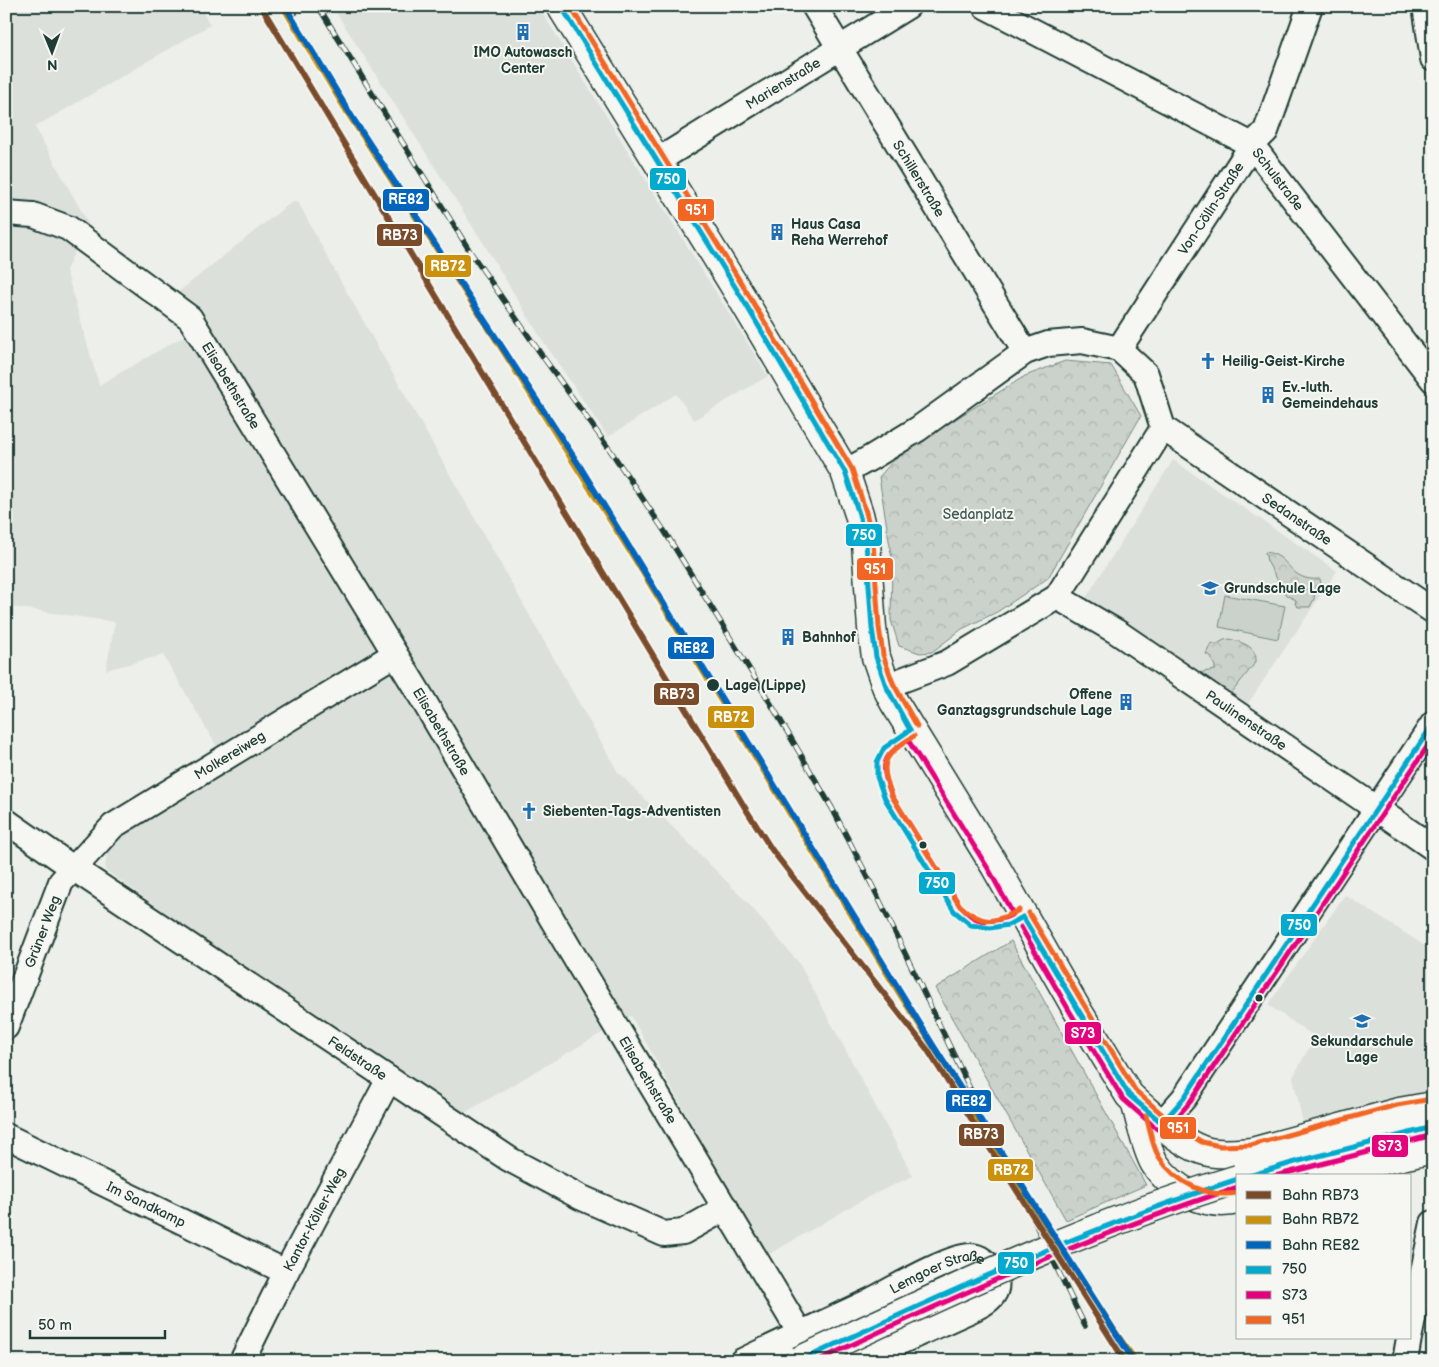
<svg xmlns="http://www.w3.org/2000/svg" width="1439" height="1367" font-family="'Balsamiq Sans',sans-serif">
  <style>
    .built { fill: #dce0db }
    .green { fill: #cbd2cc; stroke: #758880 }
    .park { fill: url(#park-crowns); stroke: #758880 }
    .lines { fill: none; stroke-linecap: round; stroke-linejoin: round }
    .minor-casing { stroke: #1f3d34; stroke-width: 28 }
    .major-casing { stroke: #1f3d34; stroke-width: 31 }
    .minor { stroke: #f6f6f2; stroke-width: 24 }
    .major { stroke: #f6f6f2; stroke-width: 28 }
    .rail-casing { stroke: #1f3d34; stroke-width: 5.5 }
    .rail { stroke: #f6f6f2; stroke-width: 4; stroke-dasharray: 11; stroke-linecap: butt }
    .major-bridge-casing { stroke: #1f3d34; stroke-width: 31; stroke-linecap: butt }
    .major-bridge { stroke: #f6f6f2; stroke-width: 28 }
    .bus-1-casing { stroke: #f6f6f2; stroke-width: 9 }
    .bus-2-casing { stroke: #f6f6f2; stroke-width: 9 }
    .bus-3-casing { stroke: #f6f6f2; stroke-width: 9 }
    .bus-1 { stroke: #00a9ce; stroke-width: 5 }
    .bus-2 { stroke: #e5007d; stroke-width: 5 }
    .bus-3 { stroke: #f26522; stroke-width: 5 }
    .rail-1-casing { stroke: #f6f6f2; stroke-width: 10 }
    .rail-2-casing { stroke: #f6f6f2; stroke-width: 10 }
    .rail-3-casing { stroke: #f6f6f2; stroke-width: 10 }
    .rail-1 { stroke: #7a4b2a; stroke-width: 6 }
    .rail-2 { stroke: #cc910a; stroke-width: 6 }
    .rail-3 { stroke: #0065bd; stroke-width: 6 }
    .stop-dot { fill: #1f3d34; stroke: #f6f6f2; stroke-width: 2 }
    .labels { text-anchor: middle; dominant-baseline: central; stroke-width: 4; stroke-linejoin: round; paint-order: stroke }
    .poi-label { font-size: 14px; font-weight: bold; fill: #1f3d34; stroke: #f6f6f2; text-anchor: start }
    .street-label { font-size: 14px; fill: #1f3d34; stroke: #f6f6f2 }
    .park-label { font-size: 14px; fill: #415b52; stroke: #f6f6f2 }
    .stop-label { font-size: 14px; font-weight: bold; fill: #1f3d34; stroke: #f6f6f2; text-anchor: start }
    .line-badge { stroke: #f6f6f2; stroke-width: 2 }
    .badge-label { font-size: 14px; text-anchor: middle; font-weight: bold; fill: #fff }
  </style>
  <defs>
    <pattern id="park-crowns" width="20" height="18" patternUnits="userSpaceOnUse" patternTransform="scale(1.25)"><rect width="20" height="18" fill="#cbd2cc"/><path d="M2 6a3 3 0 1 1 6 0M12 15a3 3 0 1 1 6 0" fill="none" stroke="#aeb5b0"/></pattern>
  </defs>
  <rect width="100%" height="100%" fill="#edefea"/>
  <filter id="ink" filterUnits="userSpaceOnUse"><feTurbulence type="fractalNoise" baseFrequency=".02" numOctaves="2"/><feDisplacementMap in="SourceGraphic" scale="10" xChannelSelector="R" yChannelSelector="G"/><feConvolveMatrix kernelMatrix="1 2 1 2 8 2 1 2 1" color-interpolation-filters="sRGB"/></filter>
  <g filter="url(#ink)">
    <!-- built -->
    <g class="built">
      <polygon points="6,6 200,6 210,25 35,127 88,223 66,270 99,385 177,340 205,328 177,293 285,207 297,200 340,280 618,772 747,902 799,963 913,1176 868,1197 766,1256 631,1016 461,1115 289,999 105,870 107,850 121,834 230,769 163,655 106,670 115,622 6,606"/>
      <polygon points="332,6 538,6 768,376 694,420 676,394 608,437 541,338 487,249"/>
      <polygon points="1173,460 1337,571 1243,711 1082,604"/>
      <polygon points="1345,895 1433,951 1433,1095 1303,1123 1293,1077 1315,1037 1268,1005"/>
    </g>
    <!-- green -->
    <polygon class="green" points="1225,595 1285,606 1278,639 1219,627"/>
    <!-- park -->
    <g class="park">
      <polygon points="1065,361 1111,365 1141,416 1048,578 997,612 962,629 932,652 920,653 899,646 891,620 892,559 879,477 892,462 925,438 1025,376"/>
      <path d="M1265 552C1292 555 1287 582 1320 579L1321 584 1315 586 1314 599 1310 607H1298L1295 604 1296 600 1286 595 1267 561Z"/>
      <path d="M1230 639C1243 643 1257 646 1256 662L1229 696 1198 675 1203 672 1215 670V666L1212 661V657L1206 654 1211 643 1217 644 1224 640Z"/>
      <polygon points="1011,941 1146,1185 1066,1220 935,988"/>
    </g>
    <g class="lines">
      <!-- minor casing -->
      <g class="minor-casing">
        <g id="minor">
          <path id="s1" d="M814 6 1025 352"/>
          <path id="s2" d="M985 6 1252 145 1433 380"/>
          <polyline points="1425,6 1433,59"/>
          <path id="s3" d="M657 161 908 6"/>
          <path id="s4" d="M6 213 33 215 68 228 190 318 422 698 569 948 800 1333 825 1361"/>
          <path id="s5" d="M1119 349 1252 145 1266 131 1310 6"/>
          <path id="s6" d="M1163 428 1433 611"/>
          <polyline points="845,472 872,457 918,429 1025,352 1048,344 1082,341 1119,349 1146,374 1163,428 1057,597 947,663 886,686"/>
          <path id="s7" d="M1057 597 1117 632 1377 809 1433 848"/>
          <path id="s8" d="M6 821 73 868 509 1159 580 1197 664 1234 683 1232 726 1208"/>
          <path id="s9" d="M6 1027 61 882 113 826 395 654"/>
          <polyline points="1162,1123 1184,1098 1433,724"/>
          <path id="s10" d="M6 1136 286 1272"/>
          <polyline points="1410,1334 1433,1223"/>
          <path id="s11" d="M242 1361 286 1272 389 1079"/>
          <path id="s12" d="M742 1361C785 1340 828 1321 870 1301 891 1290 951 1255 971 1256 987 1256 1004 1281 993 1295 988 1302 979 1306 971 1310L858 1361"/>
          <polyline points="1405,1361 1409,1338"/>
        </g>
      </g>
      <!-- major casing -->
      <g class="major-casing">
        <g id="major">
          <path d="M561 6 742 298 845 472 859 514 866 543 872 628 876 657 886 686 894 702 995 866 1076 1008 1129 1095 1135 1101C1155 1118 1183 1147 1209 1152 1223 1155 1238 1153 1252 1152L1399 1112 1433 1106"/>
          <path d="M1135 1101C1139 1116 1147 1152 1155 1164 1172 1189 1206 1208 1238 1200"/>
          <polyline points="1248,1176 1295,1162 1433,1127"/>
          <polyline points="1323,1176 1356,1166 1433,1149"/>
        </g>
      </g>
      <!-- minor -->
      <use href="#minor" class="minor"/>
      <!-- major -->
      <use href="#major" class="major"/>
      <!-- rail casing -->
      <g class="rail-casing">
        <g id="rail">
          <polyline points="290,6 295,13"/>
          <polyline points="318,6 471,253 543,357 610,450 665,532 771,704 832,808 877,895 973,1095"/>
          <polyline points="1029,1211 1085,1326"/>
        </g>
      </g>
      <!-- rail -->
      <use href="#rail" class="rail"/>
      <!-- major-bridge casing -->
      <g class="major-bridge-casing">
        <path id="major-bridge" d="M799 1361C943 1294 1086 1225 1238 1179"/>
      </g>
      <!-- major-bridge -->
      <use href="#major-bridge" class="major-bridge"/>
      <!-- bus-1 casing -->
      <g class="bus-1-casing">
        <g id="bus-1">
          <polyline points="561,6 742,298 845,472 859,514 866,543 872,628 876,657 886,686 910,730"/>
          <polyline points="910,730 884,748 877,762 877,777 885,799 954,911 971,925 990,928 1008,925 1023,917"/>
          <polyline points="1023,917 1129,1095 1162,1123"/>
          <polyline points="1162,1123 1184,1098 1433,724"/>
          <polyline points="1249,1176 1295,1162 1433,1127"/>
          <path d="M800 1361C943 1294 1087 1228 1238 1179"/>
        </g>
      </g>
      <!-- bus-2 casing -->
      <g class="bus-2-casing">
        <g id="bus-2">
          <path d="M908 740 989 870 1013 914C1002 920 985 924 973 917 968 914 964 909 960 906L892 796C881 767 879 758 908 740Z"/>
          <polyline points="1021,927 1070,1012 1123,1099 1157,1129"/>
          <polyline points="1168,1128 1190,1102 1433,738"/>
          <polyline points="1275,1176 1433,1135"/>
          <path d="M817 1361C955 1296 1093 1234 1238 1187"/>
        </g>
      </g>
      <!-- bus-3 casing -->
      <g class="bus-3-casing">
        <g id="bus-3">
          <polyline points="570,6 748,294 852,469 866,512 873,542 879,627 883,655 893,683 917,726"/>
          <path d="M914 736C883 756 879 761 892 796L960 906C982 925 994 924 1019 910"/>
          <polyline points="1029,913 1135,1090 1174,1125 1202,1142 1220,1146 1251,1145 1397,1105 1432,1099"/>
          <path d="M1146 1116C1150 1129 1152 1146 1159 1157 1176 1183 1207 1198 1237 1193"/>
        </g>
      </g>
      <!-- bus-1 -->
      <use href="#bus-1" class="bus-1"/>
      <!-- bus-2 -->
      <use href="#bus-2" class="bus-2"/>
      <!-- bus-3 -->
      <use href="#bus-3" class="bus-3"/>
      <!-- rail-1 casing -->
      <g class="rail-1-casing">
        <polyline id="rail-1" points="261,6 747,811 772,850 927,1049 1125,1361"/>
      </g>
      <!-- rail-2 casing -->
      <g class="rail-2-casing">
        <polyline id="rail-2" points="285,10 347,112 493,335 634,558 899,993 967,1099 977,1118 1116,1333 1136,1361"/>
      </g>
      <!-- rail-3 casing -->
      <g class="rail-3-casing">
        <polyline id="rail-3" points="285,6 354,120 581,468 933,1045 1131,1357"/>
      </g>
      <!-- rail-1 -->
      <use href="#rail-1" class="rail-1"/>
      <!-- rail-2 -->
      <use href="#rail-2" class="rail-2"/>
      <!-- rail-3 -->
      <use href="#rail-3" class="rail-3"/>
    </g>
  </g>
  <!-- icons -->
  <defs>
    <g id="building-bare" transform="scale(1.35)"><path d="M-4-6H4V6H1V3H-1V6H-4ZM-2.5-4.3h1.7v1.8h-1.7ZM.8-4.3h1.7v1.8H.8ZM-2.5-1h1.7V.8h-1.7ZM.8-1h1.7V.8H.8Z" fill="#1f6fb2" stroke="#f6f6f2" stroke-width="2.5" paint-order="stroke"/></g>
    <g id="church-bare" transform="scale(1.35)"><path d="M-1.2-6h2.4v3.5h3.3v2.4h-3.3V6h-2.4V-.1h-3.3v-2.4h3.3Z" fill="#1f6fb2" stroke="#f6f6f2" stroke-width="2.5" paint-order="stroke"/></g>
    <g id="school-bare" transform="scale(1.35)"><path d="M0-5L7-2L0 1L-7-2ZM-4 1L0 2.5L4 1V4Q0 6-4 4Z" fill="#1f6fb2" stroke="#f6f6f2" stroke-width="2.5" paint-order="stroke"/></g>
  </defs>
  <g fill-rule="evenodd">
    <use href="#building-bare" x="523" y="32"/>
    <use href="#building-bare" x="777" y="232"/>
    <use href="#church-bare" x="1208" y="361"/>
    <use href="#building-bare" x="1268" y="395"/>
    <use href="#school-bare" x="1210" y="588"/>
    <use href="#building-bare" x="788" y="637"/>
    <use href="#building-bare" x="1126" y="702"/>
    <use href="#church-bare" x="529" y="811"/>
    <use href="#school-bare" x="1362" y="1021"/>
  </g>
  <!-- markers -->
  <g class="stop-dot">
    <circle cx="713" cy="685" r="7"/>
    <circle cx="923" cy="845" r="4.5"/>
    <circle cx="1259" cy="998" r="4.5"/>
  </g>
  <g class="labels">
    <!-- poi labels -->
    <g class="poi-label">
      <text x="523" y="52" text-anchor="middle">IMO Autowasch<tspan x="523" dy="16">Center</tspan></text>
      <text x="791" y="224">Haus Casa<tspan x="791" dy="16">Reha Werrehof</tspan></text>
      <text x="1222" y="361">Heilig-Geist-Kirche</text>
      <text x="1282" y="387">Ev.-luth.<tspan x="1282" dy="16">Gemeindehaus</tspan></text>
      <text x="1224" y="588">Grundschule Lage</text>
      <text x="802" y="637">Bahnhof</text>
      <text x="1112" y="694" text-anchor="end">Offene<tspan x="1112" dy="16">Ganztagsgrundschule Lage</tspan></text>
      <text x="543" y="811">Siebenten-Tags-Adventisten</text>
      <text x="1362" y="1041" text-anchor="middle">Sekundarschule<tspan x="1362" dy="16">Lage</tspan></text>
    </g>
    <!-- street labels -->
    <g class="street-label">
      <text stroke="none"><textPath href="#s3" startOffset="148">Marienstraße</textPath></text>
      <text stroke="none"><textPath href="#s1" startOffset="202">Schillerstraße</textPath></text>
      <text stroke="none"><textPath href="#s2" startOffset="344">Schulstraße</textPath></text>
      <text stroke="none"><textPath href="#s5" startOffset="168">Von-Cölln-Straße</textPath></text>
      <text stroke="none"><textPath href="#s4" startOffset="295">Elisabethstraße</textPath></text>
      <text stroke="none"><textPath href="#s6" startOffset="162">Sedanstraße</textPath></text>
      <text stroke="none"><textPath href="#s7" startOffset="226">Paulinenstraße</textPath></text>
      <text stroke="none"><textPath href="#s4" startOffset="700">Elisabethstraße</textPath></text>
      <text stroke="none"><textPath href="#s9" startOffset="368">Molkereiweg</textPath></text>
      <text stroke="none"><textPath href="#s9" startOffset="102">Grüner Weg</textPath></text>
      <text stroke="none"><textPath href="#s8" startOffset="424">Feldstraße</textPath></text>
      <text stroke="none"><textPath href="#s4" startOffset="1105">Elisabethstraße</textPath></text>
      <text stroke="none"><textPath href="#s10" startOffset="156">Im Sandkamp</textPath></text>
      <text stroke="none"><textPath href="#s11" startOffset="159">Kantor-Köller-Weg</textPath></text>
      <text stroke="none"><textPath href="#s12" startOffset="216">Lemgoer Straße</textPath></text>
    </g>
    <!-- park labels -->
    <g class="park-label">
      <text x="978" y="514">Sedanplatz</text>
    </g>
    <!-- stop labels -->
    <g class="stop-label">
      <text x="725" y="685">Lage (Lippe)</text>
    </g>
  </g>
  <g class="line-badge">
    <rect x="649" y="167" width="38" height="24" rx="5" fill="#00a9ce"/>
    <rect x="382" y="188" width="48" height="24" rx="5" fill="#0065bd"/>
    <rect x="677" y="198" width="38" height="24" rx="5" fill="#f26522"/>
    <rect x="376" y="223" width="47" height="24" rx="5" fill="#7a4b2a"/>
    <rect x="424" y="254" width="48" height="24" rx="5" fill="#cc910a"/>
    <rect x="845" y="523" width="38" height="24" rx="5" fill="#00a9ce"/>
    <rect x="856" y="557" width="38" height="24" rx="5" fill="#f26522"/>
    <rect x="667" y="636" width="48" height="24" rx="5" fill="#0065bd"/>
    <rect x="653" y="682" width="47" height="24" rx="5" fill="#7a4b2a"/>
    <rect x="707" y="705" width="48" height="24" rx="5" fill="#cc910a"/>
    <rect x="918" y="871" width="38" height="24" rx="5" fill="#00a9ce"/>
    <rect x="1280" y="913" width="38" height="24" rx="5" fill="#00a9ce"/>
    <rect x="1064" y="1021" width="38" height="24" rx="5" fill="#e5007d"/>
    <rect x="945" y="1089" width="47" height="24" rx="5" fill="#0065bd"/>
    <rect x="1159" y="1116" width="38" height="24" rx="5" fill="#f26522"/>
    <rect x="958" y="1123" width="47" height="24" rx="5" fill="#7a4b2a"/>
    <rect x="1371" y="1134" width="38" height="24" rx="5" fill="#e5007d"/>
    <rect x="987" y="1158" width="47" height="24" rx="5" fill="#cc910a"/>
    <rect x="997" y="1251" width="38" height="24" rx="5" fill="#00a9ce"/>
  </g>
  <g class="badge-label">
    <text x="668" y="184">750</text>
    <text x="406" y="204">RE82</text>
    <text x="696" y="215">951</text>
    <text x="400" y="240">RB73</text>
    <text x="448" y="271">RB72</text>
    <text x="864" y="540">750</text>
    <text x="875" y="574">951</text>
    <text x="691" y="653">RE82</text>
    <text x="677" y="699">RB73</text>
    <text x="731" y="722">RB72</text>
    <text x="937" y="888">750</text>
    <text x="1299" y="930">750</text>
    <text x="1083" y="1038">S73</text>
    <text x="969" y="1106">RE82</text>
    <text x="1178" y="1133">951</text>
    <text x="981" y="1139">RB73</text>
    <text x="1390" y="1151">S73</text>
    <text x="1011" y="1175">RB72</text>
    <text x="1016" y="1268">750</text>
  </g>
  <!-- margin -->
  <rect width="1439" height="1367" fill="none" stroke="#f6f6f2" stroke-width="25"/>
  <rect x="12" y="12" width="1414" height="1342" fill="none" stroke="#1f3d34" stroke-width="2" filter="url(#ink)"/>
  <!-- legend -->
  <rect x="1236" y="1174" width="175" height="165" fill="#f6f6f2" stroke="#a0aca6"/>
  <rect x="1246" y="1191" width="25" height="8" fill="#7a4b2a" stroke="#a0aca6"/>
  <text x="1282" y="1200" font-size="15" fill="#1f3d34">Bahn RB73</text>
  <rect x="1246" y="1216" width="25" height="8" fill="#cc910a" stroke="#a0aca6"/>
  <text x="1282" y="1224" font-size="15" fill="#1f3d34">Bahn RB72</text>
  <rect x="1246" y="1241" width="25" height="8" fill="#0065bd" stroke="#a0aca6"/>
  <text x="1282" y="1250" font-size="15" fill="#1f3d34">Bahn RE82</text>
  <rect x="1246" y="1266" width="25" height="8" fill="#00a9ce" stroke="#a0aca6"/>
  <text x="1282" y="1274" font-size="15" fill="#1f3d34">750</text>
  <rect x="1246" y="1291" width="25" height="8" fill="#e5007d" stroke="#a0aca6"/>
  <text x="1282" y="1300" font-size="15" fill="#1f3d34">S73</text>
  <rect x="1246" y="1316" width="25" height="8" fill="#f26522" stroke="#a0aca6"/>
  <text x="1282" y="1324" font-size="15" fill="#1f3d34">951</text>
  <!-- north arrow -->
  <g transform="translate(52 52) rotate(179)" stroke="#f6f6f2" stroke-width="4" paint-order="stroke">
  <path d="M0-4L9 19L0 12L-9 19Z" fill="#1f3d34"/>
  <text y="-8" font-size="14" font-weight="bold" text-anchor="middle" fill="#1f3d34">N</text>
  </g>
  <!-- scale -->
  <path d="M30 1330v8h135v-8" fill="none" stroke="#1f3d34" stroke-width="2.5"/>
  <text x="38" y="1330" font-size="15" fill="#1f3d34" stroke="#f6f6f2" stroke-width="4" paint-order="stroke">50 m</text>
</svg>
